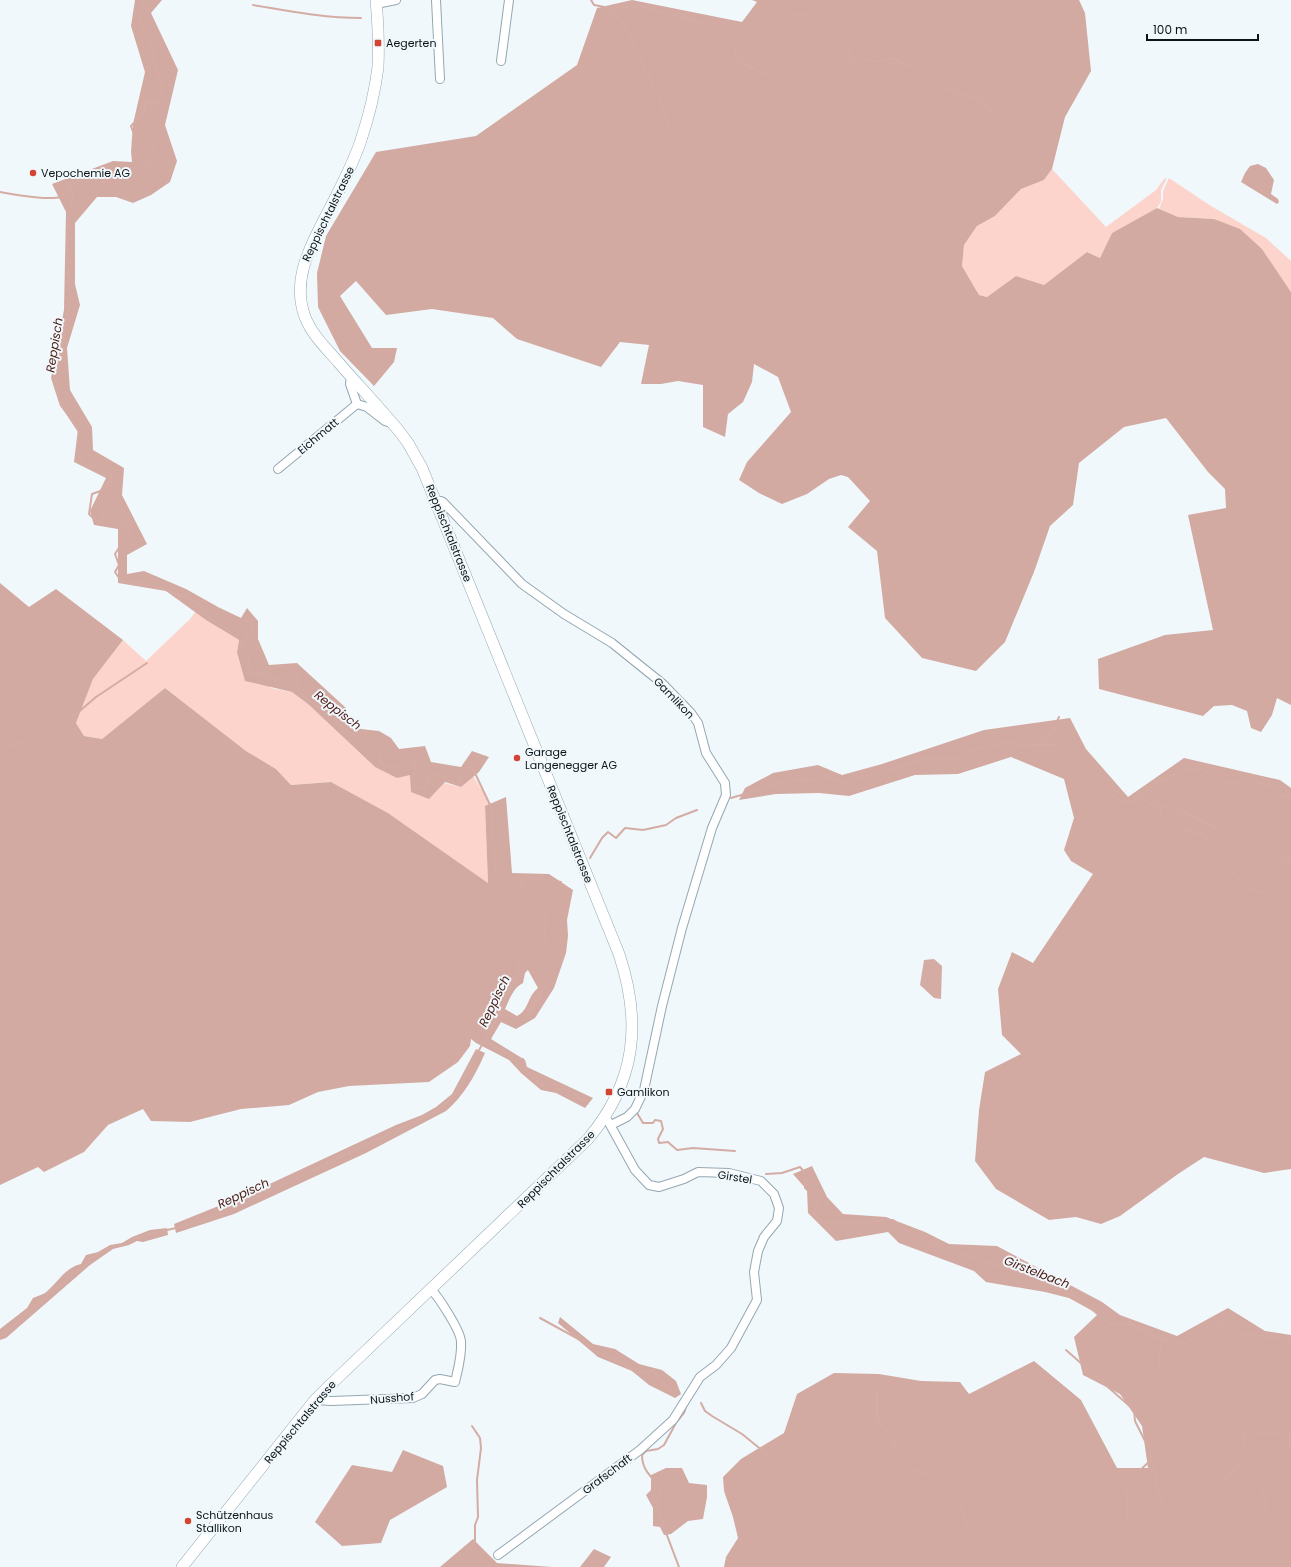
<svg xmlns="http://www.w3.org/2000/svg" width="1291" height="1567" font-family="Poppins,sans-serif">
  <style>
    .green { fill: #fdd4cc }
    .forest { fill: #d2aaa2; fill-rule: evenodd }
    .water { fill: #d4aca4 }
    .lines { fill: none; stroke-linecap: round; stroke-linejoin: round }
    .stream { stroke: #d4aca4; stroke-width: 2 }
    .minor-casing { stroke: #94a7b2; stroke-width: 10 }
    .secondary-casing { stroke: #94a7b2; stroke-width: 12 }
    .minor { stroke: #fff; stroke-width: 8 }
    .secondary { stroke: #fff; stroke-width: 11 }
    .poi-dot { fill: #d24533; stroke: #f0f8fc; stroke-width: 1.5 }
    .labels { text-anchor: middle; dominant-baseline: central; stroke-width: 4; stroke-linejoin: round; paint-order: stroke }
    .poi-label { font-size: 11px; fill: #0d1418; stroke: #f0f8fc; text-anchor: start }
    .street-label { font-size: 11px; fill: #0d1418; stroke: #f0f8fc }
    .water-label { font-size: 12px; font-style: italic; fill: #4c1912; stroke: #f0f8fc }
  </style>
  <rect width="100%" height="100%" fill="#f0f8fc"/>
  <!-- green -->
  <g class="green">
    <polygon points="1052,169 1106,227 1156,190 1164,179 1167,178 1161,190 1161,202 1157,208 1112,233 1100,258 1087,252 1044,285 1016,276 987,297 979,295 962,266 964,245 977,226 995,216 1021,189 1044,180"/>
    <polygon points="1169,178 1211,206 1266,238 1291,261 1291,292 1262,249 1214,219 1178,217 1159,209 1163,199 1163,191"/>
    <polygon points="196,611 206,620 239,640 237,652 271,688 292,692 308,704 375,767 461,787 473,776 491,804 485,807 488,883 388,813 331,782 291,785 276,769 246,751 165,688 102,739 84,736 76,723 93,679 123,640 146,661 190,619"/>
  </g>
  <!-- forest -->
  <g class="forest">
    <polygon points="135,0 162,0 151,13 178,70 165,125 177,161 170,182 151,195 133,203 116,197 97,197 75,223 75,284 80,305 67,348 70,390 92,427 93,450 124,468 122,495 147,544 127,555 127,574 144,571 186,589 218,607 241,618 247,608 258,621 258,639 269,665 297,663 346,708 344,716 361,729 379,731 391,738 399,749 425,746 431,762 461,767 472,751 489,757 479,772 461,787 445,782 429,799 411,792 410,775 397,778 375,767 308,704 292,692 245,681 237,652 239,640 206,620 166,591 118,583 118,529 94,525 90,511 106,478 74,462 78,429 60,406 51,378 64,310 66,212 52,184 113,161 132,162 131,152 133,124 145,72 131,26"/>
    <polygon points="632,0 742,22 757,2 752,0 1079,0 1085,13 1091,71 1065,117 1052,169 1044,180 1021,189 995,216 977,226 964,245 962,266 979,295 987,297 1016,276 1044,285 1087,252 1100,258 1112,233 1157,208 1178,217 1214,219 1240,229 1262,249 1291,292 1291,705 1277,698 1272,715 1261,732 1251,728 1247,711 1232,705 1214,706 1203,716 1099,689 1098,659 1165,635 1213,630 1188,515 1226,508 1225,489 1208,472 1166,418 1124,427 1079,463 1073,505 1050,526 1034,572 1005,642 976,671 922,658 885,618 877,551 848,527 870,501 848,477 841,475 829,479 807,494 782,504 759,493 739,480 747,462 791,412 778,377 754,364 752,382 743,402 728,414 725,437 703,427 703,385 678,381 661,384 641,384 649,345 620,342 601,367 517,339 493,318 432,309 386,315 356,281 340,296 372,348 397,348 394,362 374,386 340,351 318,307 317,273 326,236 376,152 476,136 577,65 597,8"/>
    <polygon points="1258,164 1266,168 1274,180 1271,194 1278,199 1279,202 1277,204 1241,182 1245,173 1250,166"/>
    <path d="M0 583 29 607 56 589 123 640 93 679 76 723 84 736 102 739 165 688 246 751 276 769 291 785 331 782 388 813 488 883 485 806 506 797 512 873 549 874 573 890 567 920 568 936 566 953 554 988 535 1018 516 1029 501 1022 491 1039 525 1060 527 1067 593 1098 585 1108 556 1093 541 1090 521 1073 509 1060 476 1043 471 1039 470 1046 458 1062 429 1082 349 1086 318 1092 289 1105 241 1109 190 1122 151 1121 143 1109 108 1125 84 1152 44 1172 38 1167 0 1185ZM528 970 538 988C527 997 529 1010 517 1016L505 1009C509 1000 514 987 523 983L525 973Z"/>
    <polygon points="1070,718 1086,749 1128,797 1184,758 1280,780 1291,788 1291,1169 1264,1173 1204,1157 1178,1174 1120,1216 1101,1224 1076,1217 1049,1220 996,1189 975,1161 979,1110 985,1072 1021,1054 1002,1035 998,989 1012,952 1033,963 1093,874 1071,861 1064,850 1074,818 1064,779 1011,757 958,774 915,775 849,796 819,793 776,794 739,800 745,788 773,773 818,765 842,775 882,764 984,730"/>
    <path d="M476 1049 485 1053C476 1074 463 1097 446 1111L366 1153 234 1214 176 1233 174 1224 248 1194 396 1125 422 1115 436 1107 452 1094Z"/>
    <polygon points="812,1166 827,1197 843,1214 886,1217 925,1232 949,1244 997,1246 1102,1302 1120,1315 1177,1336 1228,1308 1265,1331 1291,1335 1291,1567 724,1567 726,1557 738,1538 733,1517 724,1491 723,1477 741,1459 784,1433 797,1394 834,1373 879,1374 921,1381 960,1382 969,1394 1034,1361 1081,1400 1117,1468 1148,1468 1142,1426 1120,1394 1083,1375 1074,1337 1098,1314 1069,1298 1045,1292 986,1282 974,1271 899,1243 888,1232 836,1241 808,1213 807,1190 793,1174"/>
    <path d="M167 1228 168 1235 143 1242 137 1241 129 1245 113 1249 90 1265 6 1338 0 1340V1329L27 1308 33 1298C37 1296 42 1295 45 1293 58 1283 64 1268 81 1264L86 1255 98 1252 110 1245 122 1243 132 1237 150 1230Z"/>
    <polygon points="560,1317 593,1344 615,1349 639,1364 662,1370 676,1381 681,1394 675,1398 649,1385 632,1371 598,1357 558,1323"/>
    <polygon points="403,1450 443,1466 447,1487 390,1520 381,1543 342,1546 315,1522 352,1465 392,1472"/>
    <polygon points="666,1468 682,1468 689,1483 707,1485 707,1497 703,1519 688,1521 671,1534 664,1535 660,1527 653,1526 653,1508 646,1495 651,1490 651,1475"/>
    <polygon points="473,1539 497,1563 552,1567 440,1567"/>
    <polygon points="594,1549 611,1557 604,1567 580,1567"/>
  </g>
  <!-- water -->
  <g class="water">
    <polygon points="934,959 942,966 941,999 934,998 920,985 924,960"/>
    <polygon points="541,991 543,993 542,1000 537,1003 534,1011 531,1013 526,1011 534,996"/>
  </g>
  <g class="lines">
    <!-- stream -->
    <g class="stream">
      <polyline points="591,0 594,5 610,8 642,6 649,9 669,13 705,25 728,38 735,50 737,61 769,76 786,95"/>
      <path d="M770 0 796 16H801L806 14 820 22 838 44 848 51 851 64 865 59C873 64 885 60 893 58L922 73 939 85 958 94 982 99 987 110 994 112"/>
      <path d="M253 5C289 11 324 18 361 18"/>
      <polyline points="610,9 622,22 629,33 644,67 652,81 670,130 682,144"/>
      <path d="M0 192C13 194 49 201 60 197 65 195 68 190 71 186"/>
      <polyline points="1042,744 1053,731 1059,717"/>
      <polyline points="0,750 15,745 42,734 75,715 96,697 147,663"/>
      <polyline points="1069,752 1108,792 1120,801 1131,802 1152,787 1156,782 1171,777 1179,771 1202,769 1221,781 1240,784 1250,778 1259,783 1272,785 1279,795 1291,799"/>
      <polyline points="1141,795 1143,800 1150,804 1170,807 1186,813 1216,828 1256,841 1291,864"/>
      <polyline points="731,798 794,780 814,780 822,775 844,783 924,759 959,758 973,750 1010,742 1024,747 1033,745 1057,745"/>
      <polyline points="1159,805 1161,815 1171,824 1205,836 1246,888 1271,894"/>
      <polyline points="590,858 602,838 608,832 616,838 625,828 643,830 666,825 676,818 697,810"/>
      <polyline points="521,886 524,877 561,882"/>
      <path d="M489 1044 495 1048 503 1050 508 1056 513 1058 523 1059C526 1067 524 1074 535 1075L537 1078 536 1081 540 1085 552 1082 554 1083 557 1089H569L582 1100H590"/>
      <polyline points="637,1113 643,1123 653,1123 655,1120 661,1121 663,1129 658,1139 659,1143 668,1142 677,1150 693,1148 735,1151"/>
      <polyline points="766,1174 782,1173 800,1167 805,1173 805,1188 820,1200 814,1212 818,1221 845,1224 893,1220 915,1236 945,1250 970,1256 1034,1278 1080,1299 1109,1324 1132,1325 1161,1339 1159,1366 1177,1395 1247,1435 1274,1432 1291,1437"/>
      <polyline points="540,1318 593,1347 597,1352 627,1365 636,1373 653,1371 672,1394"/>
      <path d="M0 1336 6 1333 46 1297 49 1291C59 1288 66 1286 68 1275L83 1269 90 1259 112 1246H120L127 1244 134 1238 184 1226 224 1213 439 1110 454 1095 498 1016 518 972 519 958 540 948 545 941 546 914 543 906 521 886 509 885 495 873 491 807 474 771 468 766 461 771 460 782 456 784C445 778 439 771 427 778V789L416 788C415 785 414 784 413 781 411 772 421 768 411 759L393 768 381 763 380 750 346 731 332 716 316 706 299 691 298 682 299 674 292 671 276 680 263 674H251L248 654 242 650V643L252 628 250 622 244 621 230 631 210 618 197 602 156 586 121 581 115 572 119 565 115 554 120 546 129 538 130 529 111 508 104 510 102 518 97 522 89 514 92 494 106 489 111 480V470L100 467 82 465 77 449 79 432 62 406 58 393 57 370 70 302 67 253 68 219 73 195 71 186 76 181 89 179 104 183 109 172 120 168H149L154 148 135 137 131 126 145 112V101L158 104 162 89 149 40 139 23 143 4 146 0"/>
      <polyline points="1161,1339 1184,1344 1212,1328 1227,1323 1240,1334 1291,1339"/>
      <polyline points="1066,1350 1134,1410 1135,1421 1150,1451 1162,1508"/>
      <polyline points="877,1391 877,1421 894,1439 894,1449 910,1469 926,1474 954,1503 961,1508 967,1526"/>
      <polyline points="701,1403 705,1411 712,1416 742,1434 763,1451 795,1491"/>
      <polyline points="1243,1432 1246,1451 1238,1464 1262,1487 1266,1511"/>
      <polyline points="1289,1436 1291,1448"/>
      <polyline points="1223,1484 1238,1464"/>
      <polyline points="1128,1526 1126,1487 1135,1475 1152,1459"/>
      <polyline points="444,1567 470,1549 475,1541 475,1525 478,1517 477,1480 481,1448 480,1438 472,1426"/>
      <path d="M679 1567 662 1522 656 1502 662 1491C654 1478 642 1472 642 1455L646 1451 658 1449 664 1445 676 1423 684 1413 687 1404"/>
    </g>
    <!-- minor casing -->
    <g class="minor-casing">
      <g id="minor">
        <polyline points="436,0 440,79"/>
        <polyline points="376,4 396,0"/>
        <polyline points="501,61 509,0"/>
        <polyline points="357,404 367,407 385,421 391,423"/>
        <polyline points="278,469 357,404 350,384 351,377"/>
        <polyline points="436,502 441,501 443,502 522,584 564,614 612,643 663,684 691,713 698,723 706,753 725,783 726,795 712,828 682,928 662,1006 644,1090 635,1109 627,1117 611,1125"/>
        <path d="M315 1400 331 1401 413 1398 422 1394 435 1380 440 1379 455 1382C458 1369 462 1356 461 1342 461 1331 439 1298 431 1289"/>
        <polyline points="498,1555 640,1450 673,1420 700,1377 716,1365 731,1348 757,1300 754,1272 758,1251 764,1237 777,1221 779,1208 774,1194 761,1181 729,1173 698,1172 684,1179 659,1187 649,1185 635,1170 608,1121"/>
      </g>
    </g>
    <!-- secondary casing -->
    <g class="secondary-casing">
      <path id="secondary" d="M182 1567 315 1400 328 1387 588 1139C636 1082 642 1023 619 954L422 468 408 443 399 431C380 408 359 386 339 363 327 349 312 335 305 317 291 279 311 245 328 212 340 188 353 165 361 140 369 116 375 92 378 67 379 45 378 22 376 0"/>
    </g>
    <!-- minor -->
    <use href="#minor" class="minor"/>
    <!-- secondary -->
    <use href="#secondary" class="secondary"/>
  </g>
  <!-- markers -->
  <g class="poi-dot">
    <rect x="374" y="39" width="8" height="8" rx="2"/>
    <circle cx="33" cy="173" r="4"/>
    <circle cx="517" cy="758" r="4"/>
    <rect x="605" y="1088" width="8" height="8" rx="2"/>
    <circle cx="188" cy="1521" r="4"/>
  </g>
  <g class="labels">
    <!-- poi labels -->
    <g class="poi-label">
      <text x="386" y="43">Aegerten</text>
      <text x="41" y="173">Vepochemie AG</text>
      <text x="525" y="752">Garage<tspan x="525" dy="13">Langenegger AG</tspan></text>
      <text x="617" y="1092">Gamlikon</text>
      <text x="196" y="1515">Schützenhaus<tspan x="196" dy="13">Stallikon</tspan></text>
    </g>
    <!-- street labels -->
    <g class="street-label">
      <text transform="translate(328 214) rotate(-64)">Reppischtalstrasse</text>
      <text transform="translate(318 436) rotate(-40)">Eichmatt</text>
      <text transform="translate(449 533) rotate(68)">Reppischtalstrasse</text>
      <text transform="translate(674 698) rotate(46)">Gamlikon</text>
      <text transform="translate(570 834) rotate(68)">Reppischtalstrasse</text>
      <text transform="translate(556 1169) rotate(-45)">Reppischtalstrasse</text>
      <text transform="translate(735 1177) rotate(9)">Girstel</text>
      <text transform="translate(392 1398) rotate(-5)">Nusshof</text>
      <text transform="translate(300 1422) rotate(-50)">Reppischtalstrasse</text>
      <text transform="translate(607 1474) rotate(-37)">Grafschaft</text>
    </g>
    <!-- water labels -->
    <g class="water-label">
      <text transform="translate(54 345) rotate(-81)">Reppisch</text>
      <text transform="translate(338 710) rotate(38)">Reppisch</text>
      <text transform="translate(494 1001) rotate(-64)">Reppisch</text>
      <text transform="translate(243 1193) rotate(-25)">Reppisch</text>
      <text transform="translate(1037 1272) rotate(21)">Girstelbach</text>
    </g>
  </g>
  <!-- scale -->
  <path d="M1147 34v6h111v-6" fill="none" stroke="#0d1418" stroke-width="2"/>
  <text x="1153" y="34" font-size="12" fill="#0d1418" stroke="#f0f8fc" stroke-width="3" paint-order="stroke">100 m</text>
</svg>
